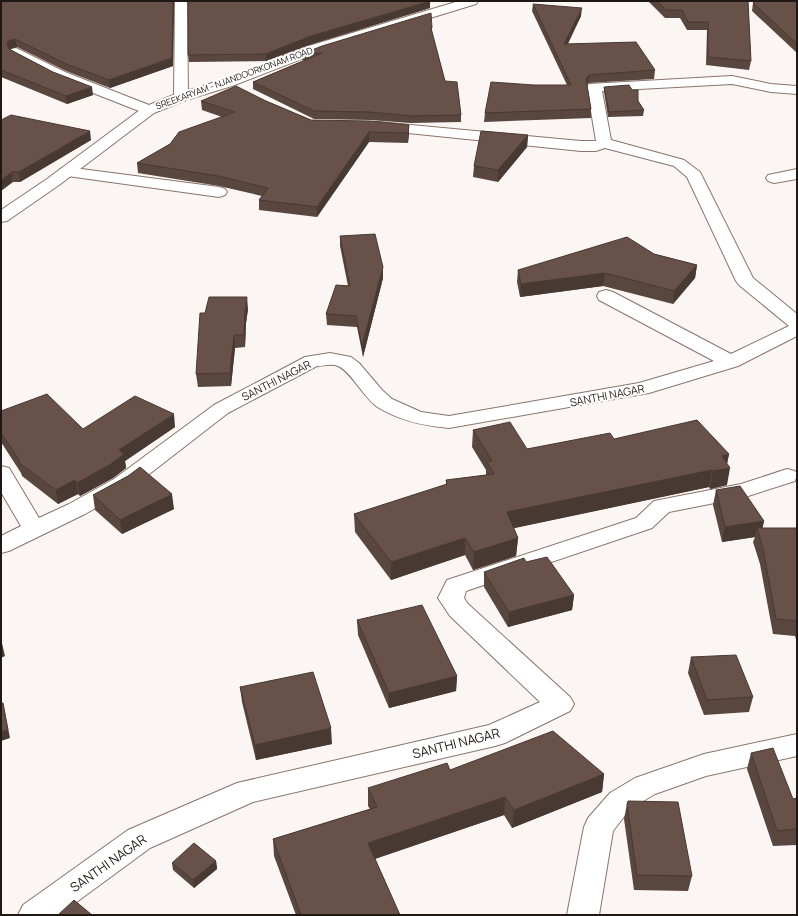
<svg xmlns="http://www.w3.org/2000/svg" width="798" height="916" font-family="Manrope,sans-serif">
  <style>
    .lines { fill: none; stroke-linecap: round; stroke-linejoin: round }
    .minor-casing { stroke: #8b746a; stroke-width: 2 }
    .secondary-casing { stroke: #8b746a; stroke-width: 2 }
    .minor { fill: #fff; fill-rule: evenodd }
    .secondary { fill: #fff; fill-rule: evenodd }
    .wall { fill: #59463e }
    .shaded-wall { fill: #483932 }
    .building { fill: #675148; stroke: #483932 }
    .labels { text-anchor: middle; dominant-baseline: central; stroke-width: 4; stroke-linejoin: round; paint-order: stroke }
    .far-street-label { font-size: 9px; fill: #201814; stroke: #fff }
    .street-label { font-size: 11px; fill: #201814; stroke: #fff }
    .near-street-label { font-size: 13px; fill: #201814; stroke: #fff }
  </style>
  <rect width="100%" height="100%" fill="#fbf6f4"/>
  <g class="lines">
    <!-- minor casing -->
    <g class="minor-casing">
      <g id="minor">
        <polygon points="175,1 187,1 188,97 186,100 181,101 176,100 174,97"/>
        <polygon points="16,48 65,72 154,107 156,110 154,113 149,114 144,113 55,78 11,55 10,52 11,49"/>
        <path d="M732 76 771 84 797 86V94L771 92 732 84 602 91 611 140 684 160 700 172 753 278 797 314V336L738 366 649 393 449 428C424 426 401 421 379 408 364 399 352 372 338 366 332 363 323 366 317 366L228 413 130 489 85 514 9 551 1 553V536L21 526 1 492V466L9 468 39 518 69 504 114 479 214 405 305 357 330 353 351 357 359 363 382 390 392 399 421 412 449 416 639 383 714 361 599 300 597 296 599 292 606 290 613 292 731 354 789 326 739 285 736 281 687 177 674 166 605 148 596 151H581L379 130 374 129 372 126 374 123 379 122 581 141H596L587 87 589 84Z"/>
        <polygon points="66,167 219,187 225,189 227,192 225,195 219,197 60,175 58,172 60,169"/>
        <polygon points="797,169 797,179 774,183 768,181 766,178 768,175"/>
        <polygon points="787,469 795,471 797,474 795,481 745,497 669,512 652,528 466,591 464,598 468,604 570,697 574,704 570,711 505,743 495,746 253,802 150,848 59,915 18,915 23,905 128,830 237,783 489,725 540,702 450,616 438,598 447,580 636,518 654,501 741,484"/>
        <polygon points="797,734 797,756 706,776 655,794 630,809 613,831 599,915 567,915 584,827 588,818 610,793 635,778 704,754"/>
      </g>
    </g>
    <!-- secondary casing -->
    <g class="secondary-casing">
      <polygon id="secondary" points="459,1 478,1 476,4 322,51 232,86 186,100 154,113 59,185 7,221 1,222 1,210 47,179 144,107 176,94 222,80 312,45"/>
    </g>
    <!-- minor -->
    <use href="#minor" class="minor"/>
    <!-- secondary -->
    <use href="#secondary" class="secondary"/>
  </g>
  <!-- wall -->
  <g class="wall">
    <polygon points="1,1 174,1 173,66 110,88 66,71 17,47 10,49 9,49 93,95 67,104 1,77"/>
    <polygon points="648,1 748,1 751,61 749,70 706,65 707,30 687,30 680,18 665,18"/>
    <polygon points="797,1 797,53 752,11 753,3"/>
    <polygon points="533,4 581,16 568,44 655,70 654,79 588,83 587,84 591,109 591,118 484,122 485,113 567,85 532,11"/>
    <polygon points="430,8 312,44 266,61 189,62 188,55"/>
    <polygon points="432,28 432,33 445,81 461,115 461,122 410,123 370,120 314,119 253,89 253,82 305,60 302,60 302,54"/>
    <polygon points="604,87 638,101 644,110 643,116 608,117 604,92"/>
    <polygon points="201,101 266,101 311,120 409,125 408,143 369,142 317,217 259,210 259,200 262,196 219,186 138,173 137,163 170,144 222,117 202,110"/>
    <polygon points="1,120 91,140 20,182 13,182"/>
    <polygon points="528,135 527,147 498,182 473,177 474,166"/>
    <polygon points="340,236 383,278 363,357 357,327 327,325 326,314 348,286 340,246"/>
    <polygon points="654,254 697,265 695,278 673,304 603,286 520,297 517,282 518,270"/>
    <polygon points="248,309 246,323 245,347 235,348 231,386 198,387 196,374"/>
    <polygon points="1,411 83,429 175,427 125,461 126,468 113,478 80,496 78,494 58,504 22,476 21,473 1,442"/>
    <polygon points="473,430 527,449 614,439 729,454 727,463 727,485 710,489 709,487 513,528 518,538 516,556 473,570 465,555 391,580 355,532 354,514 446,485 446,480 486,475 486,470 472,447"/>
    <polygon points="128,476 174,509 122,534 95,510 93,495"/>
    <polygon points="716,490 764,521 762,528 797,528 797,642 795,636 773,634 760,564 753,542 755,537 722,542 713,505"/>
    <polygon points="484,572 574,595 572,610 508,627 484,587"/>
    <polygon points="357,620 457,676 456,691 389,708 358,635"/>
    <polygon points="691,657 753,697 749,712 704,715 688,673"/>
    <polygon points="240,687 332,744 256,760 242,702"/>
    <polygon points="751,753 793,799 797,798 797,845 773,846 747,769"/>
    <polygon points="450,770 604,774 602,792 512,828 504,815 375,859 400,915 296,915 274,856 273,839 370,809 368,806 368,788"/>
    <polygon points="627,804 692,876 688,891 634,890 624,819"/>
    <polygon points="216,861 217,869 194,888 173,870 172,863"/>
  </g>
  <!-- shaded-wall -->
  <g class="shaded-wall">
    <polygon points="173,1 174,1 173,66 110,88 109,80"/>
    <polygon points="430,1 430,8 312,44 266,61 266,54 311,36"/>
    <polygon points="582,8 581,16 563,52 564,44"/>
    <polygon points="15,39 17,47 10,49 9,52 7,45 8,41"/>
    <polygon points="589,75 588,83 586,87 586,79"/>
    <polygon points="92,87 93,95 67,104 66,96"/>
    <polygon points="409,125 409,135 408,143 408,133"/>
    <polygon points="90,131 91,140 20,182 19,172"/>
    <polygon points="369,132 369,142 317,217 317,207"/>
    <polygon points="528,135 527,147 498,182 498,170"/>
    <polygon points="12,172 13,182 1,191 1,180"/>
    <polygon points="697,265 695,278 673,304 674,291"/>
    <polygon points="383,267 383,278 363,357 362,346"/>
    <polygon points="605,273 603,286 520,297 521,284"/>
    <polygon points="247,297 248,309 246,323 245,347 244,335 245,311"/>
    <polygon points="234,335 235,348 231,386 230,373"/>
    <polygon points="174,414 175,427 125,461 126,468 113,478 80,496 77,483 119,450"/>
    <polygon points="729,454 726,469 730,468 727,485 710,489 713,471 722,456"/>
    <polygon points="712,470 709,487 506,530 507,512"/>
    <polygon points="75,480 78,494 58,504 56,490"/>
    <polygon points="172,494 174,509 122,534 120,520"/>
    <polygon points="764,521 761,536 757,528 755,537 722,542 725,527"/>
    <polygon points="465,538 465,555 391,580 391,562"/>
    <polygon points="518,538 516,556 473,570 474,552"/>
    <polygon points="574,595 572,610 508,627 509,612"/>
    <polygon points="1,639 5,656 1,658"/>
    <polygon points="457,676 456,691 389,708 389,693"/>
    <polygon points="3,703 10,738 1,741 1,732"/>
    <polygon points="331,728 332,744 256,760 255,745"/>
    <polygon points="604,774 602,792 512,828 514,810"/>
    <polygon points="505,797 504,815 368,861 368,843"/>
    <polygon points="216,861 217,869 194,888 193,880"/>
  </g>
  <!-- building -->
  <g class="building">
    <polygon points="1,1 173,1 172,58 109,80 64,63 15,39 8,41 7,45 9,49 53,72 92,87 66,96 1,70"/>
    <polygon points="188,1 430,1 311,36 266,54 188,55"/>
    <polygon points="657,1 748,1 751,61 708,57 708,22 688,22 682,10 666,10"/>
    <polygon points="755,1 797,1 797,44 753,3"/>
    <polygon points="533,4 582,8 564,44 636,42 655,70 589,75 586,79 591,109 485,113 491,82 534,85 571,85"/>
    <polygon points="431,13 432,28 431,28 445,81 457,82 461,115 410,116 370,112 314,111 253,82 322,53 302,54 322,46"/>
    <polygon points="629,85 632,90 638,90 638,101 644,110 609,112 604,87"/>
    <polygon points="236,86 266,101 311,120 370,121 409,125 408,133 369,132 317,207 259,200 268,188 218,176 137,163 170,144 179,132 235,112 201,101"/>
    <polygon points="11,115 90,131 19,172 12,172 1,180 1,120"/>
    <polygon points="481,131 528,135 498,170 474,166"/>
    <polygon points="375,234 383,267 362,346 356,316 326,314 336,285 350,286 340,236"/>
    <polygon points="627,237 654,254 697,265 674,291 605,273 521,284 518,270"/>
    <polygon points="209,297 247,297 245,311 244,335 234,335 230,373 196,374 200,313 205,313"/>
    <polygon points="47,394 83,429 135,396 174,414 119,450 124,454 111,464 77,483 75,480 56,490 19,463 19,460 1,433 1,411"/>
    <polygon points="697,420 729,454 722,456 730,468 713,471 712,470 507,512 518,538 474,552 465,538 391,562 354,514 447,484 446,480 494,474 487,462 492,461 473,430 510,422 527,449 610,433 614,439"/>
    <polygon points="140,467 172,494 120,520 93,495 128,476"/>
    <polygon points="740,486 764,521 725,527 716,490"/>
    <polygon points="757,528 797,528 797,621 776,619 763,549"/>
    <polygon points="547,557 574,595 509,612 484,572 524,558 526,562"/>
    <polygon points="422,605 457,676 389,693 357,620"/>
    <polygon points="736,655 753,697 707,700 691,657"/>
    <polygon points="313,672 331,728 255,745 240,687"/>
    <polygon points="1,703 3,703 8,730 1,732"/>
    <polygon points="553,731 604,774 514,810 505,797 368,843 400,915 301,915 273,839 377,807 368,788 447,763 450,770"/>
    <polygon points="773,748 793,799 797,798 797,829 777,831 751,753"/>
    <polygon points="628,801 678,802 692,876 637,875 627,804"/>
    <polygon points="194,843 216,861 193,880 172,863"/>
    <polygon points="74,900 92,915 58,915"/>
  </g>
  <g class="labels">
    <!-- far-street labels -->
    <g class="far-street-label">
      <text transform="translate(234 78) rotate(-20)">SREEKARYAM - NJANDOORKONAM ROAD</text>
    </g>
    <!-- street labels -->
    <g class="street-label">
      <text transform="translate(276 380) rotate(-27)">SANTHI NAGAR</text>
      <text transform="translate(607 395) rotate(-11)">SANTHI NAGAR</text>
    </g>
    <!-- near-street labels -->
    <g class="near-street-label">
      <text transform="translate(456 743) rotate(-14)">SANTHI NAGAR</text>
      <text transform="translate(108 863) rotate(-35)">SANTHI NAGAR</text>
    </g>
  </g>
  <!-- border -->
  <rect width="798" height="916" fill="none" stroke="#201814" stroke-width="4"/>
</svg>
